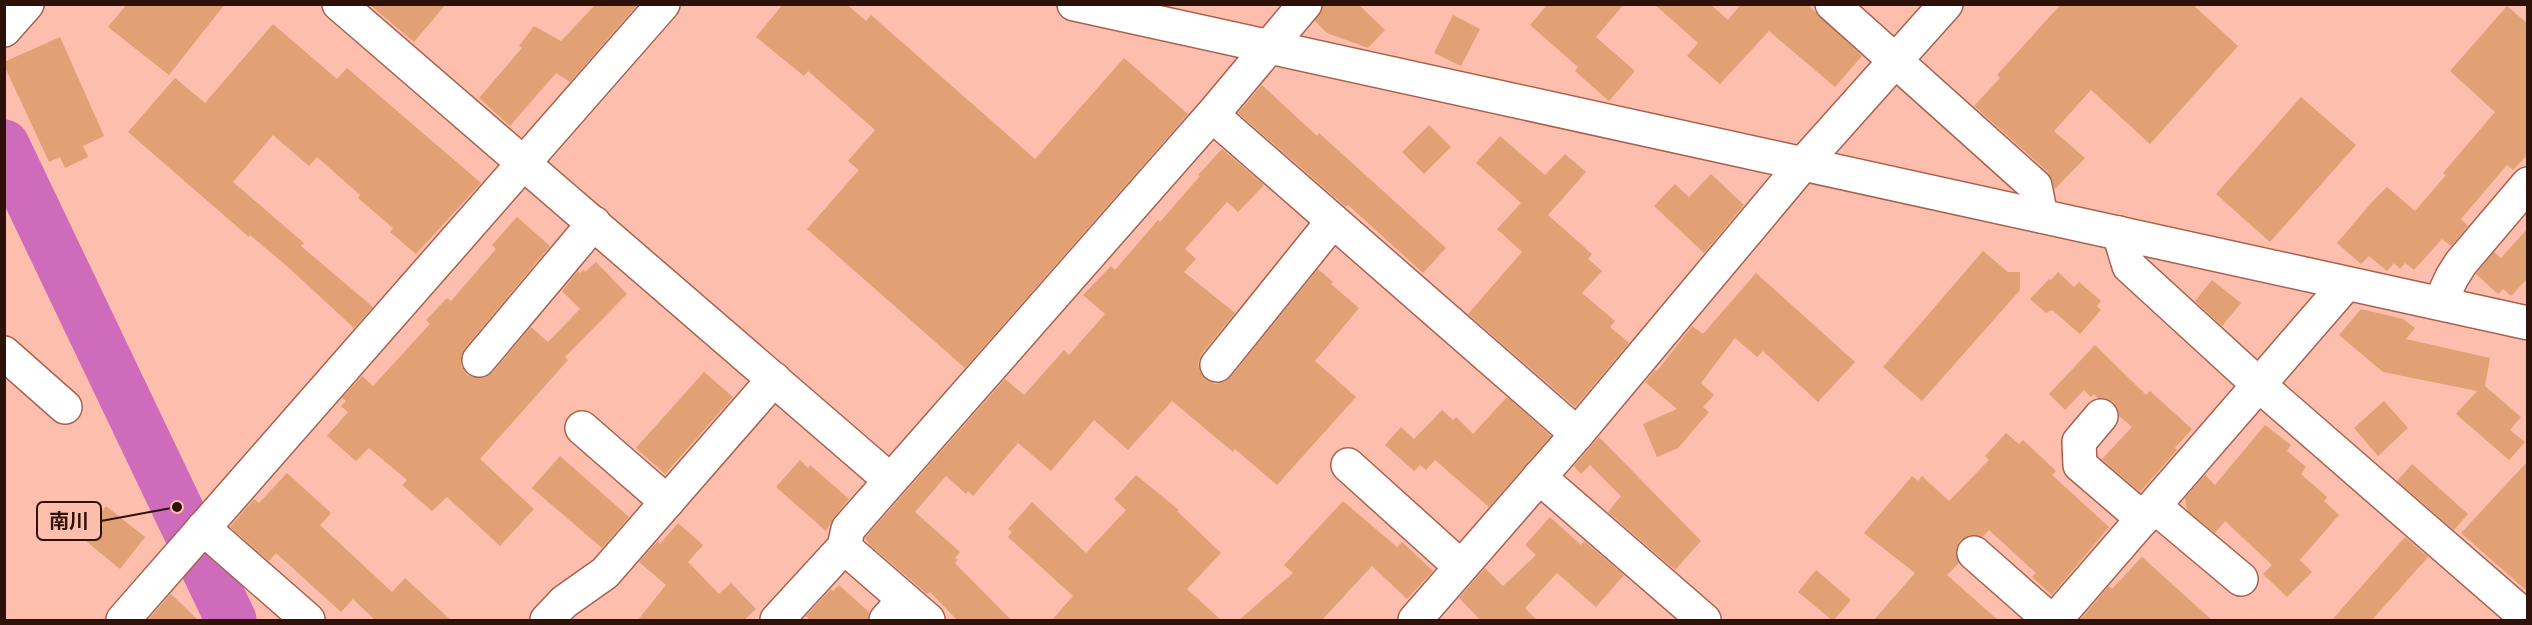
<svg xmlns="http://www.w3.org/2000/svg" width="2532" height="625" font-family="Figtree,'Noto Sans JP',sans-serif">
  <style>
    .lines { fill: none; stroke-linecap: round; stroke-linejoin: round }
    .river { stroke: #cf6bbb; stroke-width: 51 }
    .building { fill: #e1a174 }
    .street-casing { stroke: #a8614e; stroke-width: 36 }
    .secondary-casing { stroke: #a8614e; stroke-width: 36 }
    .street { stroke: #fff; stroke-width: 33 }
    .secondary { stroke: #fff; stroke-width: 33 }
    .leader { fill: none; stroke: #2e120a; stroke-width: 2 }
    .callout-dot { fill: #2e120a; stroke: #fdbead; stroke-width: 2 }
    .callout { fill: #fdbead; stroke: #2e120a; stroke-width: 2 }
    .callout-label { font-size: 20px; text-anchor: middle; font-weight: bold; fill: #2e120a }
  </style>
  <rect width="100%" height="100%" fill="#fdbead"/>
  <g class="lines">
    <!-- river -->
    <polyline class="river" points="4,145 231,620"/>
  </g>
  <!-- building -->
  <g class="building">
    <polygon points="127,4 225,4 169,75 108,27"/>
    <polygon points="369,4 446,4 414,42"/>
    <polygon points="596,4 638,4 570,82 556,73 510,126 479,98 522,48 519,46 534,26 561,41"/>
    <polygon points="783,4 846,4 866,21 871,15 1035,159 1124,58 1188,114 965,368 807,229 859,170 848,161 875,130 808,71 804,76 756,37"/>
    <polygon points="1323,4 1358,4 1385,30 1368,48 1327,33 1315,21"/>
    <polygon points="1548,4 1624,4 1596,37 1635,71 1609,101 1575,71 1578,67 1530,25"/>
    <polygon points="1654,4 1710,4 1728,20 1741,4 1807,4 1862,56 1835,87 1769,31 1720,84 1687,56 1698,43"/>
    <polygon points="2061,4 2192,4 2238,46 2150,144 2091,90 2054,131 2085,158 2055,189 2048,172 1974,106 2000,78 1997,75"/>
    <polygon points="2507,6 2528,24 2528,154 2513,170 2507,165 2461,219 2468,226 2451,246 2442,239 2414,270 2405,263 2400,269 2394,263 2387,271 2369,256 2361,264 2337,243 2372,202 2387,187 2415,211 2446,175 2443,173 2495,112 2450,71"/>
    <polygon points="1453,15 1480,29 1461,66 1434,53"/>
    <polygon points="273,24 337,79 347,68 481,183 416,254 390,232 393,228 358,198 360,195 317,157 309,166 273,135 233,182 304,243 301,246 373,307 354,328 289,268 250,235 249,237 128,132 175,78 205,103"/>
    <polygon points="60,37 104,136 83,146 88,157 65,168 60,157 49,162 4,65 4,62"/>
    <polygon points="1262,85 1317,136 1319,133 1446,248 1423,273 1348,205 1346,207 1238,113"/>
    <polygon points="2301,97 2356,145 2270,242 2216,194"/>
    <polygon points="1429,125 1451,147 1424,174 1402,152"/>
    <polygon points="1500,136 1545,175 1565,154 1586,172 1548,215 1592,254 1588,259 1602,271 1582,293 1615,321 1610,327 1629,343 1575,407 1468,314 1522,252 1497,229 1521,203 1476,163"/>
    <polygon points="1222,149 1264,185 1238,212 1227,202 1185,249 1196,259 1184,272 1235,313 1202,353 1198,363 1200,372 1206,380 1215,384 1224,382 1231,377 1318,269 1333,282 1331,284 1359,308 1315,361 1356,397 1277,485 1235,449 1233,452 1172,401 1128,450 1094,420 1051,471 1018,443 973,496 968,491 966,494 946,476 915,512 960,552 955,558 958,560 955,563 1012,621 958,621 930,592 927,594 870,545 865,538 1005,379 1024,395 1064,350 1069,355 1105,314 1083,295 1111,266 1115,270 1158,220 1160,222 1200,176 1198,175"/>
    <polygon points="1711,174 1744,205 1704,253 1654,206 1675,184 1689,197"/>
    <polygon points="517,217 550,246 465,348 461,356 461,366 467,375 476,378 486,377 493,372 531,327 548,342 580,309 562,291 578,271 580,273 584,270 585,272 596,262 627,294 565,357 568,360 480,459 534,509 500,546 447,497 432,511 402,485 407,480 369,448 356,461 327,436 348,412 341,406 346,401 342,398 362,376 373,386 430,324 426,320 447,298 451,301 496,249 492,245"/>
    <polygon points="2528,228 2528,278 2511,296 2503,289 2498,294 2476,274 2494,252 2501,258"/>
    <polygon points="1983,251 2008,272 2020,272 2020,290 1922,401 1883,367"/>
    <polygon points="2058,272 2074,287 2079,282 2101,301 2097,306 2101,310 2080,334 2052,310 2046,313 2030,299 2049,279 2051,280"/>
    <polygon points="1756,273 1855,362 1818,402 1763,351 1757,357 1735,338 1701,383 1714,395 1703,407 1709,412 1678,448 1657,457 1643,424 1677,409 1645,382 1655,370 1657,371 1692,326 1703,334"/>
    <polygon points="2212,280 2241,303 2222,326 2195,301"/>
    <polygon points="2361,309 2403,319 2415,328 2406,339 2490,358 2485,386 2521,417 2510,430 2525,442 2509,460 2456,414 2477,391 2383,372 2339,335"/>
    <polygon points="2095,345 2146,395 2150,391 2192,429 2175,448 2177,450 2140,492 2102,459 2132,427 2119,416 2118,409 2114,402 2105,398 2098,398 2094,394 2091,397 2084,390 2065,410 2049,394"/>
    <polygon points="704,372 733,397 665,474 636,448"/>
    <polygon points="1507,397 1551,436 1489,507 1435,460 1426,470 1420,465 1414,471 1385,445 1401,427 1414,439 1442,410 1453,420 1456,417 1473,434"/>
    <polygon points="2384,401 2408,428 2378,456 2354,428"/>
    <polygon points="2265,425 2291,445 2287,451 2306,467 2301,474 2327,497 2324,501 2339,515 2300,560 2312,572 2287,597 2263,574 2272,565 2225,521 2215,533 2187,510 2185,498 2205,475 2215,485"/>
    <polygon points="2006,433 2019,444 2023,440 2056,471 2052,475 2109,527 2052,595 2032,577 2036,573 1989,530 1982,537 1969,535 1960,540 1956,550 1959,563 1947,575 1999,621 1873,621 1915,573 1864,533 1912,476 1918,481 1922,476 1949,501 1989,460 1985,456"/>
    <polygon points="1599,437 1701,541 1675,570 1608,512 1621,496 1590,465 1581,474 1574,466"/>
    <polygon points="560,456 629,517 602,548 532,488"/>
    <polygon points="800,460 808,468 810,465 849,499 834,517 826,531 776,487"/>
    <polygon points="2528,461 2528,592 2461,533"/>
    <polygon points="2412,464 2468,514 2454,530 2397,481"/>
    <polygon points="287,473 331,513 320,525 392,592 405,578 452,621 376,621 353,599 341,612 276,553 269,561 230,527 254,499 259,503"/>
    <polygon points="1136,475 1179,510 1177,511 1221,553 1187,589 1222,621 1051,621 1073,596 1008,537 1012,532 1008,529 1032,502 1086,553 1126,510 1114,499"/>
    <polygon points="1343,501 1397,547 1402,542 1433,571 1407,599 1372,566 1321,621 1238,621 1293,573 1284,565"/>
    <polygon points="106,506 145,537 120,569 81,537"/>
    <polygon points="1550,517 1581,545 1584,541 1624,575 1596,607 1557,573 1525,608 1538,621 1481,621 1459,598 1485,568 1503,586 1536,555 1525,545"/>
    <polygon points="678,523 703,545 688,562 719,594 731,583 756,609 743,621 637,621 666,585 639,562 658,541 660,544"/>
    <polygon points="2405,537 2428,557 2371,621 2331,621"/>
    <polygon points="2142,557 2213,621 2080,620 2109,586 2112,589"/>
    <polygon points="1816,570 1851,600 1833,621 1798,592"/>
    <polygon points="839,585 869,612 868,621 811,621 806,616 831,589 833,591"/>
    <polygon points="171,594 199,621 147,621"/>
  </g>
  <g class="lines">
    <!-- street casing -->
    <g class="street-casing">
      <g id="street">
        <polyline points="339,4 890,480"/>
        <polyline points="1832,4 2035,186 2041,216"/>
        <polyline points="4,30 27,4"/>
        <polyline points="1212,115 1577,434"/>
        <polyline points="2119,233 2129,266 2259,385 2528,619"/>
        <polyline points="2440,303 2452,277 2461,263 2528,184"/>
        <polyline points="4,353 65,407"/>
        <polyline points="479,360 594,223"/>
        <polyline points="1217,365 1333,221"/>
        <polyline points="2101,416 2079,442 2080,465 2143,519"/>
        <polyline points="582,428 667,502"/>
        <polyline points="1348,465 1461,567"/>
        <polyline points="1539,477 1704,620"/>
        <polyline points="2154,506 2241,579"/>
        <polyline points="203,528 308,620"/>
        <polyline points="844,547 928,620"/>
        <polyline points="1974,553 2050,620"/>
        <polyline points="123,620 663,4"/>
        <polyline points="547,620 564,602 605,573 774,379"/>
        <polyline points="777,620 844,547 848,529 1212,115 1305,4"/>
        <polyline points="886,620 904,600"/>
        <polyline points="1415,620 1577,434 1803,164 1946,4"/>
        <polyline points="2055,620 2346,284"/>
      </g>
    </g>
    <!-- secondary casing -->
    <g class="secondary-casing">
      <polyline id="secondary" points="1074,4 2528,323"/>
    </g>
    <!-- street -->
    <use href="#street" class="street"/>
    <!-- secondary -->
    <use href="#secondary" class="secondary"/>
  </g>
  <!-- callouts -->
  <path class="leader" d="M177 507L101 521"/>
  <circle class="callout-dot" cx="177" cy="507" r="6"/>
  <rect class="callout" x="37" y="502" width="64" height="38" rx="6"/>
  <g class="callout-label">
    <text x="69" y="528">南川</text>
  </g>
  <!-- border -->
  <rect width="2532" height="625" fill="none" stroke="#2e120a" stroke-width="12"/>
</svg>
